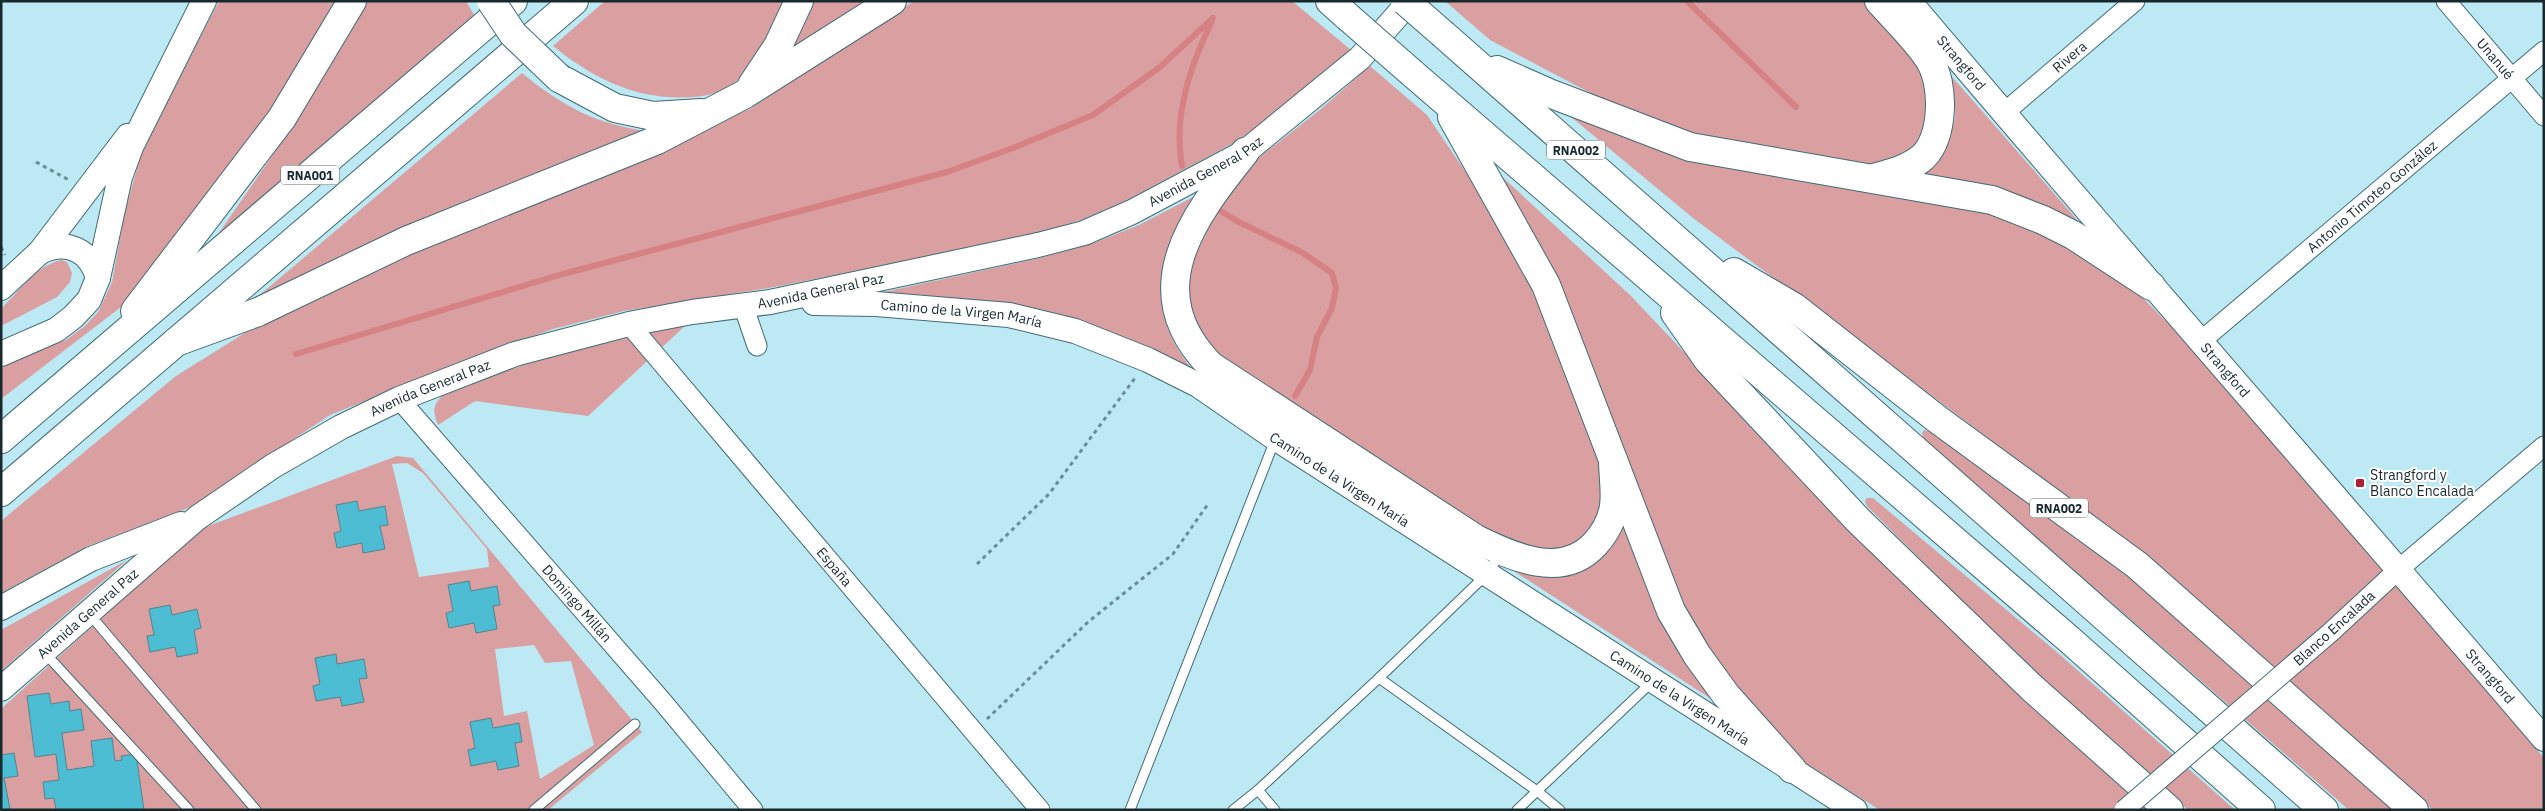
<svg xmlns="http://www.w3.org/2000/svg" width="2545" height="811" font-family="'IBM Plex Sans',sans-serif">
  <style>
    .green { fill: #da9fa0; fill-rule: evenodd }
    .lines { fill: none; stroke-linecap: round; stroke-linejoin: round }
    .stream { stroke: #d68183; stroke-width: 6 }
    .building { fill: #4cbdd3; stroke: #57818a }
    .service-casing { stroke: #416b74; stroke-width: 11 }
    .minor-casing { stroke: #416b74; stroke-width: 21 }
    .tertiary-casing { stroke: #416b74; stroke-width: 26 }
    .motorway-casing { stroke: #416b74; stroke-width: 30 }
    .path { stroke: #6d8d94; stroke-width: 3; stroke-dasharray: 4 4; stroke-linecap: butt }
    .service { stroke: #fff; stroke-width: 9 }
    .minor { stroke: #fff; stroke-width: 19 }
    .tertiary { stroke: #fff; stroke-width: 24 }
    .motorway { stroke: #fff; stroke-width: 28 }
    .minor-bridge-casing { stroke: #416b74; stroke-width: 21; stroke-linecap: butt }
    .motorway-bridge-casing { stroke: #416b74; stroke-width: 30; stroke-linecap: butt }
    .minor-bridge { stroke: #fff; stroke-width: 19 }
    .motorway-bridge { stroke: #fff; stroke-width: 28 }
    .poi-dot { fill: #b11e37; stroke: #fff; stroke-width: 2 }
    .labels { text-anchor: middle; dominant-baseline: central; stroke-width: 4; stroke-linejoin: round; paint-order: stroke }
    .shield { fill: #fff; stroke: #5d696c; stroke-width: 1 }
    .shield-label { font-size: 12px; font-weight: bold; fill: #17292d }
    .street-label { font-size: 14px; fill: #17292d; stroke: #fff }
    .poi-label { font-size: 14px; fill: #17292d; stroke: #fff; text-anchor: start }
  </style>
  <rect width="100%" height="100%" fill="#bce9f3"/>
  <!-- green -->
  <g class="green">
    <polygon points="219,1 339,1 270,116 134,297 1,399 1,369 11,361 66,340 85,326 99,311 112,282 125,211 142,151"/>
    <polygon points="368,1 466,1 476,18 210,246 292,127"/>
    <path d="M605 1H788C773 27 762 58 740 78 726 91 710 96 692 97 638 101 594 79 553 46Z"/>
    <polygon points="812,1 871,1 783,58"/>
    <polygon points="914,1 1292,1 1351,50 1306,90 1237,141 1127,200 1081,220 1034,234 931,256 769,288 624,311 553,329 492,350 330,415 191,507 88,546 1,593 1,521 176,376 261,323 341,282 750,109"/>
    <polygon points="1445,1 1864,1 1919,65 1924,76 1928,120 1918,144 1899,158 1876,165 1847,163 1691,135 1636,117 1490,40"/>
    <polygon points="1370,66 1427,115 1511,239 1537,291 1602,464 1602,503 1596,529 1578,546 1557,551 1508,544 1219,358 1190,318 1185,288 1204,224 1252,163 1321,109"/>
    <path d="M1947 71 2086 230 1917 177C1952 138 1965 126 1947 71Z"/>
    <path d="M522 73C560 105 599 126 649 131L255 299Z"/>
    <polygon points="1541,92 1630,137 1988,209 2089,254 2143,298 2198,354 2544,758 2544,810 2433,810 2145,555 1693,218"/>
    <polygon points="1483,159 1631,296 1850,528 2151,810 1880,810 1796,757 1732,689 1679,605"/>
    <path d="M1195 196C1159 257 1143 307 1191 368L875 294 1040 258 1094 243 1139 225Z"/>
    <path d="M61 260 67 262 72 273 70 282 57 297 1 326V309C18 292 36 266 61 260Z"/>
    <path d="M686 325 588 416 475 401 438 425C433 412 432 406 442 396L511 369 569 351Z"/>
    <polygon points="1924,430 1929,431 2128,574 2395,810 2349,810 1923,438 1922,433"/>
    <path d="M397 456 413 458 642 732 548 810H144L136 754 121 756 122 760 115 761 112 738 91 741 94 766 67 770 62 733 84 730 81 710 70 711 69 701 51 704 49 693 27 696 35 757 56 754 59 780 43 783 45 799 54 798 56 810H8L9 809 4 778 18 776 1 755V709L200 529ZM407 463 423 473 487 549 489 567 419 577 392 464ZM357 501 359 511 385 506 388 525 380 526 384 549 364 553 362 543 337 548 334 533 341 531 336 505ZM497 586 500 605 493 606 497 629 476 633 474 623 449 628 446 613 453 611 471 591ZM169 605 172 615 198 610 201 628 194 630 198 653 177 657 175 647 150 652 147 637 154 635 149 609ZM534 645 545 663 571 661 594 745 540 779 527 711 504 716 495 649ZM470 723 493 728 519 723 522 742 515 743 519 766 498 770 496 761 471 765 468 750 475 748Z"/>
    <polygon points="1867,498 1873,498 2058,653 2235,810 2188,810 2038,677 1867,506 1865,501"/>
    <path d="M1626 518 1719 704 1503 564C1569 582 1593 585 1626 518Z"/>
    <polygon points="127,560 1,671 1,630"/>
  </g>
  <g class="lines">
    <!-- stream -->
    <g class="stream">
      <polyline points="1687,1 1796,107"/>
      <path d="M1182 166C1173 115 1190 67 1212 21"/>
      <polyline points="1219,210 1237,221 1303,253 1332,273 1336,288 1332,308 1317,337 1310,370 1295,396"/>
      <polyline points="296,354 563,274 947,172 1013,148 1093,115 1160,67 1213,18"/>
    </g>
  </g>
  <!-- building -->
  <g class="building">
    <polygon points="357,501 359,511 385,506 388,525 380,526 385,549 363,553 362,543 337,548 334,533 341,531 336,505"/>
    <polygon points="469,581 471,591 497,586 500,605 493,606 497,629 476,633 474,623 449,628 446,613 453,611 448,585"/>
    <polygon points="170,605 172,615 197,609 201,628 194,630 198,653 177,657 175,647 150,652 147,636 154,635 149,609"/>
    <polygon points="336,654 337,664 364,659 367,678 359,679 364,702 342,706 340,697 316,701 313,686 320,684 315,658"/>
    <polygon points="49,693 51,704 69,701 70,711 81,709 84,730 62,733 67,770 94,766 91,741 112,738 115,761 122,760 121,756 136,754 144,810 56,810 54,798 45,799 43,782 59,780 56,754 35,757 27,696"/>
    <polygon points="491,718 493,728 519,723 522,742 515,743 519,766 498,770 496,761 471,766 468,750 475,748 470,722"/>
    <polygon points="14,753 18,776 4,778 10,809 1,810 1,755"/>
  </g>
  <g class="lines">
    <!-- service casing -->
    <g class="service-casing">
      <g id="service">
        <polyline points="97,623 256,810"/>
        <polyline points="44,652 189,810"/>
        <polyline points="1379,678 1537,791 1560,810"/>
        <polyline points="1258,790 1275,810"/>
        <polyline points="534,810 635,724"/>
        <polyline points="1130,810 1275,440"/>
        <polyline points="1233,810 1258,790 1379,678 1488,573 1501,553"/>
        <polyline points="1517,810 1653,681"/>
      </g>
    </g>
    <!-- minor casing -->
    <g class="minor-casing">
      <g id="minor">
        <path id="s1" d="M2446 1 2544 116"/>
        <path id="s2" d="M2005 112 2135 1"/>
        <polyline points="743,305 757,346"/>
        <path id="s3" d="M629 324 1040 810"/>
        <path id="s4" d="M2201 341 2544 51"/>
        <path id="s5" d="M399 399 662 701 753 810"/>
        <polyline points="2331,632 2399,569 2544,446"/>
      </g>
    </g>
    <!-- tertiary casing -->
    <g class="tertiary-casing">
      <g id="tertiary">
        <path id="s6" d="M1909 1C2118 249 2333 492 2544 739"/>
        <path d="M40 252C67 239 90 250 98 278"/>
        <polyline points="1,288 40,252 128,136"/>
        <path id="s7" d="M814 303 876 304 1009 315 1075 331 1148 360 1198 385 1275 438 1855 810"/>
        <polyline points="1,354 56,330 73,317 89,300 98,278 120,177 131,147 204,1"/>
        <polyline points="1,608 91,559 181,524"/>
        <path id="s8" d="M1 689 197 518 273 466 341 427 399 399 515 354 629 324 692 312 770 302 1038 245 1084 233 1132 212 1245 152 1360 58 1410 1"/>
      </g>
    </g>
    <!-- motorway casing -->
    <g class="motorway-casing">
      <g id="motorway">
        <polyline points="1330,1 1348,17"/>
        <polyline points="1444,35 2324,810"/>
        <polyline points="1497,70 1549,93 1690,147 1992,200 2043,220 2073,235 2151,286"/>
        <polyline points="1412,73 2071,641 2261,810"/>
        <polyline points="559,78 615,108 653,116 701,113"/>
        <polyline points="752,85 778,46 799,1"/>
        <polyline points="1452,117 1546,285 1671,611 1697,655 1726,695 1792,769"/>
        <path d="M1245 152C1192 218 1137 291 1211 366L1476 539C1513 557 1562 580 1595 544 1605 533 1612 520 1614 506 1616 492 1613 475 1613 460"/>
        <path d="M1874 178C1891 173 1909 169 1923 157 1944 136 1945 84 1929 59 1916 39 1896 20 1879 1"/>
        <polyline points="1734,272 1794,307 1937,419 2137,565 2414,810"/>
        <polyline points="135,311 282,118 352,1"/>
        <polyline points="1675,313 1708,360 1858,520 2031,687 2169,810"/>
        <polyline points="176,342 258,312 406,241 657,140 745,94 892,1"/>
        <polyline points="1,439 513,1"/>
        <polyline points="1,492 574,1"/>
      </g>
    </g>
    <!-- path -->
    <g class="path">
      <polyline points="36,162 69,180"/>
      <polyline points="1,247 5,255"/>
      <polyline points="977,564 1049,494 1135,378"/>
      <polyline points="987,719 1088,622 1173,554 1208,504"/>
    </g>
    <!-- service -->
    <use href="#service" class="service"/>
    <!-- minor -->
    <use href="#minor" class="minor"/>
    <!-- tertiary -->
    <use href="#tertiary" class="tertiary"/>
    <!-- motorway -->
    <use href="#motorway" class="motorway"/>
    <!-- minor-bridge casing -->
    <g class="minor-bridge-casing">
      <polyline id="minor-bridge" points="2124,810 2331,632"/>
    </g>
    <!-- motorway-bridge casing -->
    <g class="motorway-bridge-casing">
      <g id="motorway-bridge">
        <polyline points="491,1 513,34 559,78"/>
        <polyline points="1405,1 1444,35"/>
        <polyline points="1348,17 1412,73"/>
      </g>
    </g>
    <!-- minor-bridge -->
    <use href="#minor-bridge" class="minor-bridge"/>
    <!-- motorway-bridge -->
    <use href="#motorway-bridge" class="motorway-bridge"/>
  </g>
  <!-- markers -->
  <rect class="poi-dot" x="2355" y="478" width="10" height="10" rx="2.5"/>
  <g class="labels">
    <!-- shield labels -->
    <g class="shield">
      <rect x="1547" y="140.5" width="58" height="19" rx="4"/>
      <rect x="281" y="165.5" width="58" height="19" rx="4"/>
      <rect x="2030" y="498.5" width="58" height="19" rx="4"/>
    </g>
    <g class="shield-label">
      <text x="1576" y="150">RNA002</text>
      <text x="310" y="175">RNA001</text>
      <text x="2059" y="508">RNA002</text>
    </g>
    <!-- street labels -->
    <g class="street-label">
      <text stroke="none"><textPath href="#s2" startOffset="85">Rivera</textPath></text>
      <text stroke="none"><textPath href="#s1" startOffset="76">Unanué</textPath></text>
      <text stroke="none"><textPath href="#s6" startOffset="81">Strangford</textPath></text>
      <text stroke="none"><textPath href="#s8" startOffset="1338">Avenida General Paz</textPath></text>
      <text stroke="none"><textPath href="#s4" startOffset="224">Antonio Timoteo González</textPath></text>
      <text stroke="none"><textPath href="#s8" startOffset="932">Avenida General Paz</textPath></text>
      <text stroke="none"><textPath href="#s7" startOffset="148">Camino de la Virgen María</textPath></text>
      <text stroke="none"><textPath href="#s6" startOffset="486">Strangford</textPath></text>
      <text stroke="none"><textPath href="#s8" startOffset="528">Avenida General Paz</textPath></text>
      <text stroke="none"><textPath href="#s7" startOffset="568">Camino de la Virgen María</textPath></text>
      <text stroke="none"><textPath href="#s3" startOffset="318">España</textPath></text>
      <text stroke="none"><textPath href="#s5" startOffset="271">Domingo Millán</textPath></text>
      <text stroke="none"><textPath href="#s8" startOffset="115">Avenida General Paz</textPath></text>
      <text transform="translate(2334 628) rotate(-42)">Blanco Encalada</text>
      <text stroke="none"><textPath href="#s6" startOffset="891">Strangford</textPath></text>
      <text stroke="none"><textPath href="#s7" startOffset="972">Camino de la Virgen María</textPath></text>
    </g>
    <!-- poi labels -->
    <g class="poi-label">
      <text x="2370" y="475">Strangford y<tspan x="2370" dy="16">Blanco Encalada</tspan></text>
    </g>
  </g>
  <!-- border -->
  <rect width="2545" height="811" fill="none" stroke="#17292d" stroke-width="5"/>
</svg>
